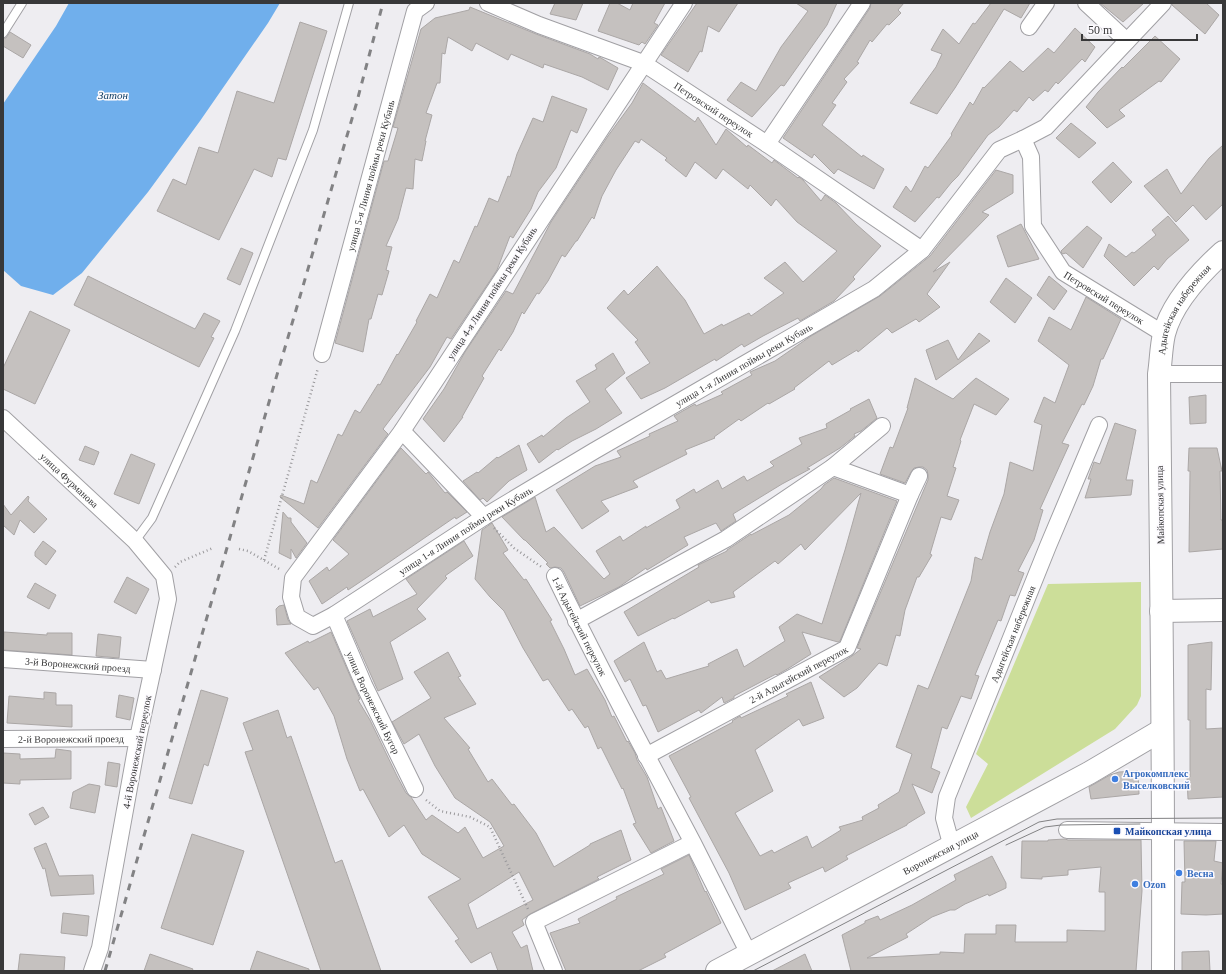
<svg xmlns="http://www.w3.org/2000/svg" width="1226" height="974" font-family="'Times New Roman',serif">
  <style>
    .green { fill: #ccde99 }
    .water { fill: #70afec }
    .building { fill: #c5c1bf; stroke: #aba7a6; fill-rule: evenodd }
    .lines { fill: none; stroke-linecap: round; stroke-linejoin: round }
    .lane-casing { stroke: #a1a0a4; stroke-width: 10 }
    .street-casing { stroke: #a1a0a4; stroke-width: 18 }
    .secondary-casing { stroke: #a1a0a4; stroke-width: 24 }
    .path { stroke: #99989b; stroke-width: 2.5; stroke-dasharray: 1 3; stroke-linecap: butt }
    .lane { stroke: #fff; stroke-width: 8 }
    .street { stroke: #fff; stroke-width: 16 }
    .secondary { stroke: #fff; stroke-width: 22 }
    .tram { stroke: #828284; stroke-width: 1 }
    .rail { stroke: #828284; stroke-width: 3; stroke-dasharray: 7 7; stroke-linecap: butt }
    .shop-dot { fill: #3f7fe0; stroke: #fcfafe; stroke-width: 1.5 }
    .transit-dot { fill: #1a4fb4; stroke: #fcfafe; stroke-width: 1.5 }
    .labels { text-anchor: middle; dominant-baseline: central; stroke-width: 3; stroke-linejoin: round; paint-order: stroke }
    .street-label { font-size: 10px; fill: #383839; stroke: #fcfafe }
    .shop-label { font-size: 10px; font-weight: bold; fill: #366cbe; stroke: #fcfafe; text-anchor: start }
    .transit-label { font-size: 10px; font-weight: bold; fill: #164399; stroke: #fcfafe; text-anchor: start }
    .water-label { font-size: 11px; font-style: italic; fill: #124067; stroke: #fcfafe }
  </style>
  <rect width="100%" height="100%" fill="#eeedf1"/>
  <!-- green -->
  <polygon class="green" points="1141,582 1141,696 1137,705 1115,729 971,818 966,807 988,764 976,754 1048,584"/>
  <!-- water -->
  <polygon class="water" points="69,3 280,3 268,23 200,121 148,192 82,273 53,295 21,286 3,270 3,104 56,26"/>
  <!-- building -->
  <g class="building">
    <polygon points="555,3 583,3 576,20 550,14"/>
    <polygon points="610,3 617,3 630,10 633,3 665,3 654,23 658,25 645,44 642,42 639,45 598,31"/>
    <polygon points="697,3 738,3 719,32 708,26 702,52 700,51 688,72 661,55"/>
    <polygon points="796,3 837,3 827,25 784,86 781,85 752,117 727,100 741,82 756,91 781,47 808,11"/>
    <polygon points="871,3 904,3 898,10 901,13 889,25 887,24 872,42 870,40 857,62 859,63 844,79 847,82 832,103 836,105 822,125 862,157 863,155 884,169 874,189 838,169 834,174 814,154 812,158 783,138 870,8"/>
    <polygon points="991,3 1030,3 1021,18 1004,9 955,88 937,114 910,103 936,67 942,54 931,50 943,29 959,44 973,23 975,24"/>
    <polygon points="1100,3 1144,3 1123,22"/>
    <polygon points="1172,3 1206,3 1219,15 1205,34 1172,5"/>
    <polygon points="470,7 536,34 590,54 598,59 599,57 601,58 618,68 608,90 582,77 544,64 543,68 511,54 508,60 476,43 472,51 448,37 445,54 442,53 440,83 437,83 426,113 432,115 425,141 426,141 422,161 415,159 413,189 406,188 398,219 386,246 392,247 386,270 389,271 382,295 378,294 371,319 369,319 363,352 335,343 384,161 388,161 398,128 393,127 421,29 435,18 469,10"/>
    <polygon points="300,22 327,31 286,160 278,158 272,177 254,169 219,240 157,211 173,179 186,185 199,147 218,153 237,91 274,103"/>
    <polygon points="1075,28 1095,47 1085,62 1082,59 1058,84 1056,82 1048,92 1045,90 1033,101 1029,97 1017,112 1014,110 999,127 988,135 958,176 951,183 939,198 937,197 915,222 893,207 906,186 911,192 925,166 928,168 952,135 951,134 970,102 973,105 983,87 984,88 1010,61 1023,72 1048,48 1054,53"/>
    <polygon points="10,32 31,45 23,58 3,46 3,38 6,38"/>
    <polygon points="1155,36 1180,59 1161,82 1159,81 1119,110 1125,116 1107,128 1086,107 1098,92 1122,67 1123,68"/>
    <polygon points="643,83 695,122 698,117 716,145 726,129 747,147 748,145 772,163 774,160 798,178 799,177 803,180 821,201 825,195 836,203 856,224 881,246 853,277 855,279 834,301 800,321 798,318 763,336 744,347 742,344 716,361 715,359 665,388 641,399 626,378 650,363 635,342 638,340 607,308 624,290 628,295 657,266 685,300 704,334 722,324 723,326 749,313 751,316 784,293 764,278 785,262 803,282 837,251 797,222 776,199 771,206 750,185 748,189 723,169 716,179 695,162 686,177 665,160 667,158 641,139 639,143 635,141 616,170 602,196 594,219 592,217 577,241 576,241 565,257 562,255 548,281 539,294 537,293 524,314 522,312 513,332 501,351 499,349 482,376 484,378 462,417 463,417 444,442 423,419 444,389 465,352 506,291 513,294 551,222 608,136 632,103"/>
    <polygon points="552,96 587,109 577,133 571,130 556,168 538,192 531,209 513,238 510,236 497,270 451,339 447,337 430,367 383,429 388,434 318,528 280,497 281,495 304,504 311,480 317,483 338,434 342,436 355,410 360,413 378,384 380,385 397,354 398,355 417,322 416,321 430,294 437,298 454,260 459,263 475,226 477,227 489,198 498,202 508,176 510,177 517,154 533,118 543,122"/>
    <polygon points="1071,123 1096,143 1079,158 1056,138"/>
    <polygon points="1223,145 1223,204 1206,220 1193,205 1176,222 1144,186 1167,169 1181,194 1209,158"/>
    <polygon points="1113,162 1132,182 1111,203 1092,182"/>
    <polygon points="996,170 1013,175 1013,193 982,212 989,215 933,272 950,262 927,294 940,307 919,322 916,319 892,333 887,328 858,352 857,350 832,365 829,361 794,388 795,389 769,404 768,403 741,421 739,419 714,437 715,438 685,450 687,454 633,481 638,487 601,501 609,511 582,529 556,490 595,466 621,457 617,451 650,436 649,434 678,421 674,416 695,404 696,406 723,394 721,392 752,375 750,372 775,361 811,336 880,296 930,256"/>
    <polygon points="1168,216 1189,240 1167,259 1158,270 1154,266 1134,286 1104,256 1109,244 1126,257 1132,252 1134,253 1156,235 1152,230"/>
    <polygon points="1021,224 1039,259 1008,267 997,236"/>
    <polygon points="1087,226 1102,238 1083,268 1066,253 1062,254 1061,251"/>
    <polygon points="241,248 253,253 240,285 227,279"/>
    <polygon points="88,276 195,329 204,313 220,321 211,337 214,338 199,367 74,305"/>
    <polygon points="1049,276 1067,291 1054,310 1037,295"/>
    <polygon points="1006,278 1032,298 1015,323 990,302"/>
    <polygon points="1086,297 1121,319 1103,359 1101,359 1093,386 1084,405 1082,404 1062,443 1069,445 1040,509 1043,510 1034,540 1018,571 1024,573 1015,596 1010,595 1001,621 998,620 975,675 979,676 971,699 961,696 947,729 942,727 931,768 940,772 932,793 912,784 925,813 907,824 907,825 846,856 848,859 825,872 823,867 788,883 791,888 745,910 729,873 689,798 691,797 669,756 733,722 732,721 740,716 741,718 788,696 786,694 811,682 824,718 803,726 799,719 755,750 773,791 735,813 760,856 772,850 774,853 807,836 812,848 841,830 839,827 863,820 862,817 879,808 878,805 899,792 912,754 896,747 918,685 928,689 971,581 975,557 982,560 990,532 1004,494 1010,462 1033,471 1042,425 1034,422 1044,397 1055,403 1069,365 1038,341 1049,317 1071,330"/>
    <polygon points="30,311 70,330 35,404 3,389 3,368"/>
    <polygon points="979,333 990,341 936,380 926,350 948,340 958,360"/>
    <polygon points="613,353 625,373 605,389 622,413 596,429 572,441 558,450 557,449 539,463 527,444 542,435 543,437 566,418 590,402 576,381 597,369 595,365"/>
    <polygon points="915,378 953,399 976,378 1009,399 996,415 974,404 960,440 961,441 953,467 956,468 947,496 959,500 951,520 941,517 930,554 932,555 919,577 917,577 905,610 900,636 896,635 887,666 879,663 857,688 844,697 819,677 852,656 861,649 857,648 928,480 928,475 927,470 923,467 919,467 914,468 911,472 905,483 880,474 890,447 893,448 908,408 907,408"/>
    <polygon points="1206,395 1206,423 1190,424 1189,397"/>
    <polygon points="869,399 877,418 861,431 854,434 855,436 840,448 807,468 810,469 782,484 733,514 736,521 721,531 716,523 684,537 688,545 647,570 646,568 619,587 580,606 564,572 561,568 555,567 550,568 546,564 548,563 525,540 524,540 502,517 535,497 546,532 554,527 604,579 610,574 596,551 620,536 623,541 646,526 646,528 680,508 676,500 694,489 696,493 718,480 722,489 744,476 747,481 774,466 770,462 802,444 799,438 827,428 826,424 851,410 850,409"/>
    <polygon points="1115,423 1136,430 1126,480 1133,480 1131,495 1085,498 1091,479 1088,479 1094,462 1100,464"/>
    <polygon points="519,445 527,470 509,481 487,502 483,498 480,500 463,481 477,472 478,473 497,457 498,458"/>
    <polygon points="85,446 99,452 94,465 79,460"/>
    <polygon points="401,448 426,474 428,472 445,493 447,492 467,512 456,519 455,517 369,576 348,590 347,587 322,604 309,581 327,567 329,571 349,554 333,540"/>
    <polygon points="1189,448 1217,448 1222,471 1220,471 1221,520 1223,520 1223,549 1189,552 1190,471 1188,471"/>
    <polygon points="131,454 155,464 139,504 114,494"/>
    <polygon points="834,478 897,501 840,641 838,642 802,632 811,654 789,668 777,675 776,674 734,696 734,698 724,703 722,697 701,713 699,710 658,732 646,705 643,706 630,679 625,682 614,661 644,642 657,672 661,670 666,679 709,666 708,664 737,649 744,667 785,641 779,627 797,614 822,624 845,550 861,493 805,550 801,544 778,564 775,561 733,592 735,597 711,603 709,600 674,619 673,618 638,636 624,612 699,567 698,565 727,551 727,550 751,534 751,535 789,515 821,489 824,485"/>
    <polygon points="28,496 29,497 28,501 47,519 34,533 20,520 14,535 3,525 3,504 11,515"/>
    <polygon points="283,512 288,518 291,518 291,522 307,543 296,558 291,549 291,559 279,553"/>
    <polygon points="492,523 508,550 503,553 524,580 526,579 552,620 550,621 564,649 575,675 587,669 605,700 612,717 614,716 627,742 628,741 635,753 637,760 647,777 658,809 661,807 674,841 651,853 633,824 636,823 623,788 622,789 601,747 598,749 588,726 585,728 572,709 569,711 548,679 543,681 523,648 504,611 490,597 475,579 482,530"/>
    <polygon points="43,541 56,551 46,565 35,556 35,552"/>
    <polygon points="464,541 473,556 445,576 447,578 417,609 426,619 390,642 403,679 378,691 347,621 370,609 373,617 417,594 406,579"/>
    <polygon points="127,577 149,589 136,614 114,602"/>
    <polygon points="35,583 56,595 49,609 27,597"/>
    <polygon points="284,605 288,620 291,624 277,625 276,609 279,606"/>
    <polygon points="4,632 47,635 47,633 72,633 72,655 3,650"/>
    <path d="M331 632 360 699 358 700 370 720 397 776 406 793 411 797 426 820 432 815 458 833 465 827 483 858 504 846 490 822 455 798 435 766 419 734 404 744 392 722 431 698 414 672 448 652 461 676 458 677 476 704 444 718 470 748 468 749 488 782 492 779 512 805 514 804 536 833 554 867 590 845V844L621 830 631 860 597 877 599 879 530 914 522 920 524 925 512 932 521 948 527 945 533 971H498L491 952 471 963 455 941 459 939 428 897 461 879 422 854 404 825 389 837 363 789 360 791 347 759 334 716 318 687 314 690 285 653 308 641 309 643ZM519 872 533 900 477 929 468 904Z"/>
    <polygon points="98,634 121,637 119,658 96,656"/>
    <polygon points="1212,642 1211,690 1206,689 1206,729 1223,728 1223,797 1188,799 1187,777 1190,777 1190,720 1188,720 1188,645"/>
    <polygon points="201,690 228,698 208,766 204,764 192,804 169,798"/>
    <polygon points="44,692 56,693 56,705 72,705 72,727 7,723 9,696 44,699"/>
    <polygon points="119,695 134,698 130,720 116,717"/>
    <polygon points="278,710 287,738 291,736 335,863 342,860 381,971 321,971 245,752 253,750 243,723"/>
    <polygon points="56,749 71,751 71,779 20,780 20,784 3,783 3,753 20,754 20,759 55,758"/>
    <polygon points="108,762 120,764 117,787 105,785"/>
    <polygon points="1138,771 1139,794 1091,799 1089,787 1110,775 1119,772"/>
    <polygon points="89,784 100,786 95,813 70,808 73,792"/>
    <polygon points="43,807 49,817 35,825 29,814"/>
    <polygon points="192,834 244,851 213,945 161,928"/>
    <polygon points="1065,839 1068,840 1141,840 1142,891 1136,971 851,971 842,935 865,923 865,921 878,916 880,920 912,905 956,880 954,875 992,856 1006,883 1006,888 989,896 988,894 965,904 955,910 950,910 932,917 906,934 908,937 867,958 940,954 940,952 964,953 965,934 996,934 996,925 1016,925 1015,942 1067,942 1067,930 1105,931 1105,892 1099,892 1101,867 1068,870 1068,875 1042,877 1042,879 1021,878 1022,841 1048,841 1048,840"/>
    <polygon points="1184,841 1216,841 1214,861 1223,863 1221,884 1223,884 1223,914 1206,915 1181,914 1182,882 1185,882"/>
    <polygon points="46,843 59,876 93,875 94,894 51,896 45,868 43,869 34,848"/>
    <polygon points="689,855 705,892 706,891 721,923 664,954 666,957 638,971 566,971 550,933 580,923 578,919 617,899 616,897 664,874 661,869"/>
    <polygon points="63,913 89,916 87,936 61,933"/>
    <polygon points="257,951 309,969 309,971 250,971"/>
    <polygon points="1209,951 1210,971 1182,971 1182,952"/>
    <polygon points="20,954 65,957 64,971 18,971"/>
    <polygon points="150,954 193,969 192,971 144,971"/>
    <polygon points="805,954 812,971 772,971"/>
  </g>
  <g class="lines">
    <!-- lane casing -->
    <g class="lane-casing">
      <g id="lane">
        <polyline points="3,33 22,3"/>
        <polyline points="135,541 152,518 235,331 313,130 349,3"/>
      </g>
    </g>
    <!-- street casing -->
    <g class="street-casing">
      <g id="street">
        <path id="s1" d="M488 3 539 25 643 63 767 144 922 250"/>
        <path id="s2" d="M684 3 402 431 293 578 291 597 297 617 313 626 334 615 484 517 594 451 874 289 922 250 999 150 1023 139 1046 127 1163 3"/>
        <polyline points="1086,3 1127,41"/>
        <polyline points="1029,27 1046,3"/>
        <path id="s3" d="M1023 139 1031 157 1033 226 1063 272 1164 334"/>
        <polyline points="767,144 862,3"/>
        <path id="s4" d="M322 354 415 11 426 3"/>
        <polyline points="1159,374 1223,374"/>
        <path id="s5" d="M3 418 135 541 164 576 168 599 138 738 100 948 92 971"/>
        <polyline points="402,431 484,517"/>
        <polyline points="833,467 910,495"/>
        <path id="s6" d="M555 576C598 666 646 754 693 843 712 880 730 917 749 954"/>
        <path id="s7" d="M334 615 364 685 415 789"/>
        <polyline points="576,621 726,539 833,467 882,426"/>
        <path id="s8" d="M3 659 153 670"/>
        <path id="s9" d="M3 739 138 738"/>
        <path id="s10" d="M646 756 847 648 910 495 919 476"/>
        <polyline points="1067,830 1223,832"/>
        <path id="s11" d="M952 847 944 818 947 797 1048 546 1099 425"/>
        <polyline points="554,971 534,922 692,843"/>
      </g>
    </g>
    <!-- secondary casing -->
    <g class="secondary-casing">
      <g id="secondary">
        <polyline points="1161,611 1223,610"/>
        <path id="s12" d="M717 971 1089 773 1162 730"/>
        <path id="s13" d="M1163 971C1164 772 1161 573 1159 374 1161 361 1161 347 1164 334 1172 303 1200 273 1223 252"/>
      </g>
    </g>
    <!-- path -->
    <g class="path">
      <polyline points="494,528 514,548 543,568"/>
      <polyline points="239,549 248,551 281,570"/>
      <polyline points="264,560 318,368"/>
      <polyline points="175,567 180,562 213,548"/>
      <polyline points="426,800 440,811 470,817 490,827 528,909"/>
    </g>
    <!-- lane -->
    <use href="#lane" class="lane"/>
    <!-- street -->
    <use href="#street" class="street"/>
    <!-- secondary -->
    <use href="#secondary" class="secondary"/>
    <!-- tram -->
    <g class="tram">
      <polyline points="1006,845 1045,827 1061,825 1140,824"/>
      <polyline points="753,971 1039,822 1057,819 1223,818"/>
    </g>
    <!-- rail -->
    <polyline class="rail" points="105,971 267,409 356,105 383,3"/>
  </g>
  <!-- markers -->
  <g class="shop-dot">
    <circle cx="1115" cy="779" r="4"/>
    <circle cx="1179" cy="873" r="4"/>
    <circle cx="1135" cy="884" r="4"/>
  </g>
  <rect class="transit-dot" x="1113" y="827" width="8" height="8" rx="2"/>
  <g class="labels">
    <!-- street labels -->
    <g class="street-label">
      <text stroke="none"><textPath href="#s1" startOffset="251">Петровский переулок</textPath></text>
      <text stroke="none"><textPath href="#s4" startOffset="185">улица 5-я Линия поймы реки Кубань</textPath></text>
      <text transform="translate(492 293) rotate(-57)">улица 4-я Линия поймы реки Кубань</text>
      <text stroke="none"><textPath href="#s3" startOffset="192">Петровский переулок</textPath></text>
      <text stroke="none"><textPath href="#s13" startOffset="668">Адыгейская набережная</textPath></text>
      <text stroke="none"><textPath href="#s2" startOffset="1258">улица 1-я Линия поймы реки Кубань</textPath></text>
      <text stroke="none"><textPath href="#s5" startOffset="91">улица Фурманова</textPath></text>
      <text transform="translate(1160 505) rotate(-91)">Майкопская улица</text>
      <text stroke="none"><textPath href="#s2" startOffset="934">улица 1-я Линия поймы реки Кубань</textPath></text>
      <text stroke="none"><textPath href="#s6" startOffset="56">1-й Адыгейский переулок</textPath></text>
      <text stroke="none"><textPath href="#s11" startOffset="227">Адыгейская набережная</textPath></text>
      <text stroke="none"><textPath href="#s8" startOffset="75">3-й Воронежский проезд</textPath></text>
      <text stroke="none"><textPath href="#s10" startOffset="173">2-й Адыгейский переулок</textPath></text>
      <text stroke="none"><textPath href="#s7" startOffset="96">улица Воронежский Бугор</textPath></text>
      <text stroke="none"><textPath href="#s9" startOffset="68">2-й Воронежский проезд</textPath></text>
      <text transform="translate(137 752) rotate(-79)">4-й Воронежский переулок</text>
      <text stroke="none"><textPath href="#s12" startOffset="253">Воронежская улица</textPath></text>
    </g>
    <!-- shop labels -->
    <g class="shop-label">
      <text x="1123" y="773">Агрокомплекс<tspan x="1123" dy="12">Выселковский</tspan></text>
      <text x="1187" y="873">Весна</text>
      <text x="1143" y="884">Ozon</text>
    </g>
    <!-- transit labels -->
    <g class="transit-label">
      <text x="1125" y="831">Майкопская улица</text>
    </g>
    <!-- water labels -->
    <g class="water-label">
      <text x="113" y="95">Затон</text>
    </g>
  </g>
  <!-- border -->
  <rect width="1226" height="974" fill="none" stroke="#383839" stroke-width="8"/>
  <!-- scale -->
  <path d="M1082 34v6h115v-6" fill="none" stroke="#383839" stroke-width="2"/>
  <text x="1088" y="34" font-size="12" fill="#383839" stroke="#fcfafe" stroke-width="3" paint-order="stroke">50 m</text>
</svg>
